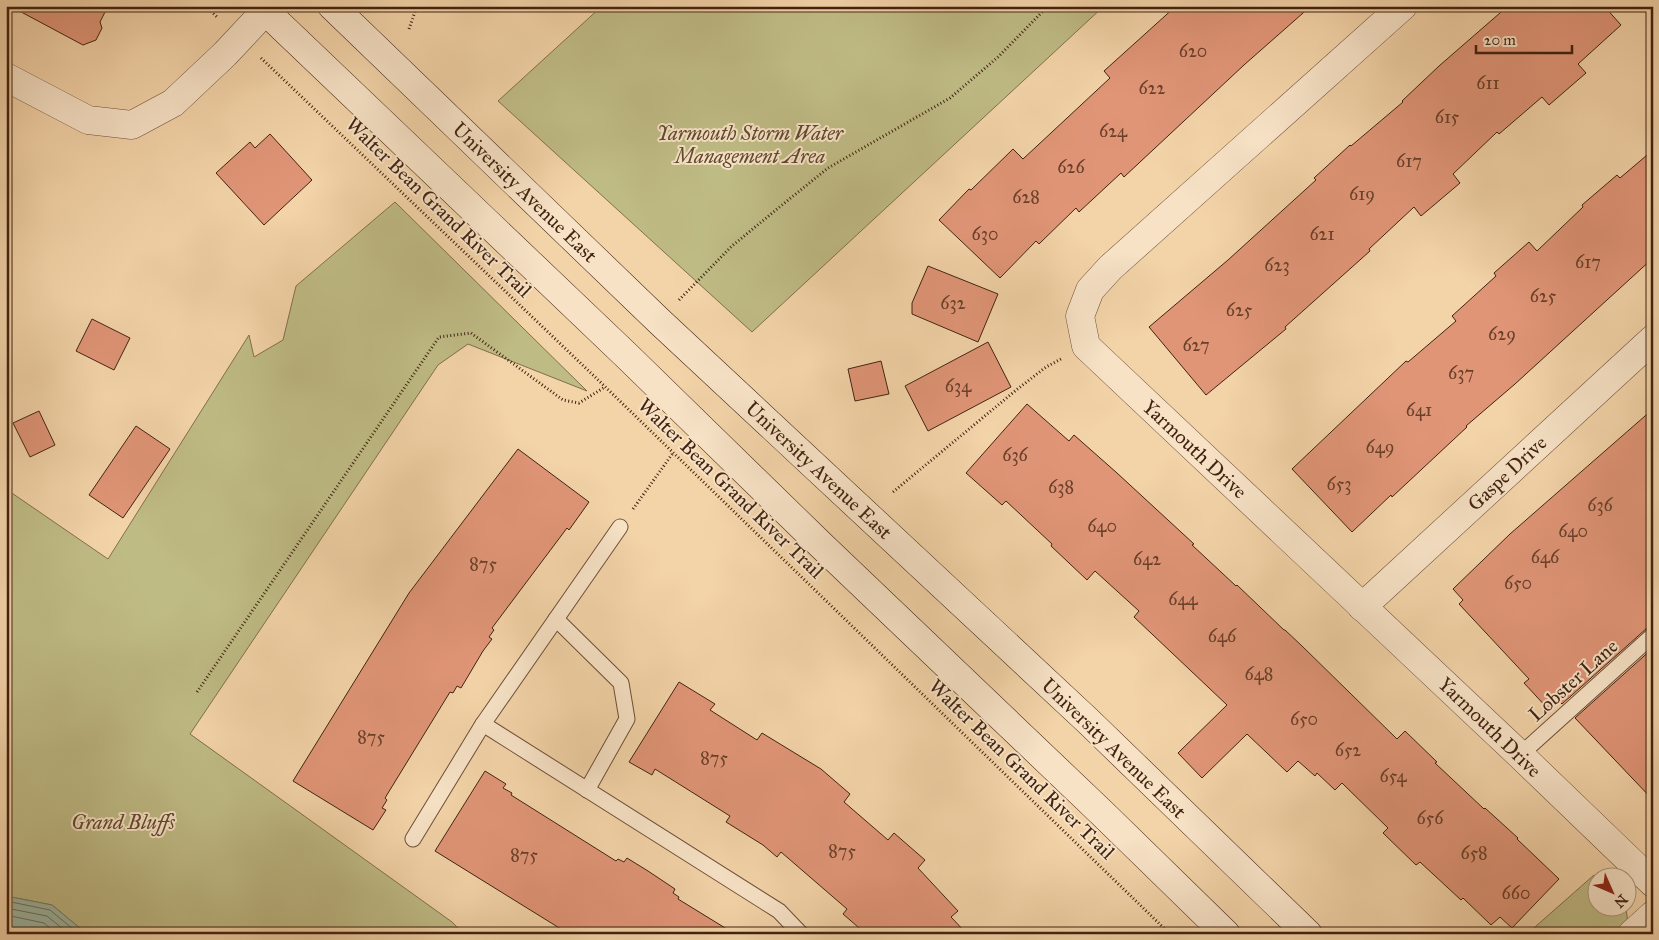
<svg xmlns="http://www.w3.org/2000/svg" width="1659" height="940" font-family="'IM FELL Great Primer',serif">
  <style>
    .green { fill: #bfbb85; stroke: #806f4b }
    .water { fill: #9cb8a5; stroke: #787c6a }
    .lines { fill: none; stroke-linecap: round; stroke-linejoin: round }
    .shore { stroke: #6e6e5b; stroke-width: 1 }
    .building { fill: #e09577; stroke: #412311 }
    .lane-casing { stroke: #6e4f37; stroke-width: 17 }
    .street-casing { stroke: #6e4f37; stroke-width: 29 }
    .secondary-casing { stroke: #412311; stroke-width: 29 }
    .path { stroke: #412311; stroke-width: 3; stroke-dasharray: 1 2.5; stroke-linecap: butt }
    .lane { stroke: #f7e2c6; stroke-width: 15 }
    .street { stroke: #f7e2c6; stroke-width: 28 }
    .secondary { stroke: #f7e2c6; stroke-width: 28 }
    .labels { text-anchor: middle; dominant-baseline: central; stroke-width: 4; stroke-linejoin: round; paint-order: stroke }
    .number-label { font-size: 18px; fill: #69402a }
    .park-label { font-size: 20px; font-style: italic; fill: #60492e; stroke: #f7e2c6 }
    .street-label { font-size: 20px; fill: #412311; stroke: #f7e2c6 }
  </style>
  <rect width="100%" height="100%" fill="#f3d3a8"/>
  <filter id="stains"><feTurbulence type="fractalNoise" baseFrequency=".004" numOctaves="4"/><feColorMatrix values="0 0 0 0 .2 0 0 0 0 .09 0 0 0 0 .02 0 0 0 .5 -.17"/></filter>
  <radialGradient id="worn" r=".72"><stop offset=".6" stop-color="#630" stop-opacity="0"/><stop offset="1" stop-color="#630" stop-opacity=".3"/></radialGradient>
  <!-- green -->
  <g class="green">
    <polygon points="602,6 1104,6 752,332 498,101"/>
    <polygon points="395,202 587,391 468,344 438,365 190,734 452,922 464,934 87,934 52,905 6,896 6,489 108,559 249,335 254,357 283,340 296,286"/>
    <polygon points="1594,875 1596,878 1596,908 1626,908 1628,924 1617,934 1527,934"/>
  </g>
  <!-- water -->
  <polygon class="water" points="6,896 52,905 87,934 6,934"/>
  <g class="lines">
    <!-- shore -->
    <g class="shore">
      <polyline points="6,901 50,910 79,934"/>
      <polyline points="6,908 47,916 69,934"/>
      <polyline points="6,915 44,923 57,934"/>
    </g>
  </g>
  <!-- building -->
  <g class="building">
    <polygon points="10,6 108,6 100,22 102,28 96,40 83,45"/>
    <polygon points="1176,6 1311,6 1244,65 1124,177 1121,173 1079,212 1076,208 1039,244 1036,241 1000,278 939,220 969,189 971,190 1013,149 1023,159 1110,78 1104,71"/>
    <polygon points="1508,6 1604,6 1621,25 1578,64 1586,73 1549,105 1542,97 1499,134 1497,132 1453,174 1460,183 1421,216 1414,207 1369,249 1370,251 1285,327 1286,329 1206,395 1149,327 1228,260 1316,180 1314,178 1350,145 1351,146 1403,102 1402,101 1439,66"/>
    <polygon points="270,134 312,180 264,225 216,173 250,142 255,148"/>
    <polygon points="1653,150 1653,258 1515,384 1466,426 1467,427 1392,497 1391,495 1352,532 1292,469 1406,361 1408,362 1456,321 1452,316 1496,276 1494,273 1529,242 1537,251 1583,207 1582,205 1617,175 1620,178"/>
    <polygon points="928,266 998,294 978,342 912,314 912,303"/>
    <polygon points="92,319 130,338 114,370 76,351"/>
    <polygon points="988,342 1011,387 928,431 905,386"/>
    <polygon points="881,361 889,394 855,401 848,369"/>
    <polygon points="1027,404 1069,441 1074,435 1117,473 1194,544 1192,545 1236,586 1237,585 1284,630 1285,630 1302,646 1397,739 1405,731 1437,762 1435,763 1484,809 1485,808 1518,838 1517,839 1559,879 1512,928 1500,917 1491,925 1463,898 1461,900 1420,862 1416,865 1383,833 1388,828 1342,783 1335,790 1317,773 1315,776 1298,761 1287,772 1247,734 1202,778 1178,753 1227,705 1134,617 1139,611 1095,571 1087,580 1051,546 1052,544 1006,501 1002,505 966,473"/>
    <polygon points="1653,409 1653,626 1647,628 1562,704 1559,701 1549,710 1524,683 1529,679 1459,604 1463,600 1453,589 1510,534"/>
    <polygon points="39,411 55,445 30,457 13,423"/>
    <polygon points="136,426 170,449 123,518 89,495"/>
    <polygon points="518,449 589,502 569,530 567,528 492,628 494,630 489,637 492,639 483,651 461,688 457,686 453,693 450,692 385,798 387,800 382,808 386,810 373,830 293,781 409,593"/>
    <polygon points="1653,648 1653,800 1575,718"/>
    <polygon points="679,682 715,704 710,710 757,740 762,733 821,769 850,794 844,802 888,840 894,833 925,860 918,868 958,911 951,917 967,934 866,934 843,914 847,909 781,852 777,857 763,845 726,822 730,816 655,769 652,775 629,762"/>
    <polygon points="485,771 506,784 503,788 512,793 511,795 616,861 618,859 624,862 627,858 648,871 675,889 673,893 679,897 678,899 735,934 569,934 435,851"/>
  </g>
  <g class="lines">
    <!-- lane casing -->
    <g class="lane-casing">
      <g id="lane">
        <polyline points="556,619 621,683 627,719 587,790"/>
        <polyline points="483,724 779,911 801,934"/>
        <polyline points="1520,755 1653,635"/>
        <polyline points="413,839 483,724 620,527"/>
      </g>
    </g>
    <!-- street casing -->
    <g class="street-casing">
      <g id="street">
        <polyline points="1403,6 1110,268 1090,290 1080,316 1086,346 1520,755 1653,883"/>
        <polyline points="6,77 88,120 132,125 173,103 225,54 270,6"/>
        <polyline points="1362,607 1653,339"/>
        <polyline points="1632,934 1653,915"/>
      </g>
    </g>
    <!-- secondary casing -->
    <g class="secondary-casing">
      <g id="secondary">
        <polyline points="260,6 627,356 821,545 1102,813 1226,934"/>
        <polyline points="332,6 659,321 1088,721 1308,934"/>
      </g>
    </g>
    <!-- path -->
    <g class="path">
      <polyline points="206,6 218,18"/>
      <polyline points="409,29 417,6"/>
      <polyline points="261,58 593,375 1170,934"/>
      <polyline points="679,300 732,246 782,205 828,168 950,98 998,57 1048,6"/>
      <polyline points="893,492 1015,391 1046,367 1061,359"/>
      <polyline points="633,509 673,453"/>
      <polyline points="197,692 439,337 471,333 563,400 579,403 605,387"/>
    </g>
    <!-- lane -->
    <use href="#lane" class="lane"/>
    <!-- street -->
    <use href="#street" class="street"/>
    <!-- secondary -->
    <use href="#secondary" class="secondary"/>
  </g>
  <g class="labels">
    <!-- number labels -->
    <g class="number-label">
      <text x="1193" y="51">620</text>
      <text x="1488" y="83">611</text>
      <text x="1152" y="88">622</text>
      <text x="1447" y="117">615</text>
      <text x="1113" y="131">624</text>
      <text x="1409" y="161">617</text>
      <text x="1071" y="167">626</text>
      <text x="1362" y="194">619</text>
      <text x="1026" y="197">628</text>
      <text x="985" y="234">630</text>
      <text x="1322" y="234">621</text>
      <text x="1588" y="262">617</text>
      <text x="1277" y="265">623</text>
      <text x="1543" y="296">625</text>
      <text x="953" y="303">632</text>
      <text x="1239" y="310">625</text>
      <text x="1502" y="334">629</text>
      <text x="1196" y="345">627</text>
      <text x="1461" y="373">637</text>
      <text x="958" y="386">634</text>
      <text x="1419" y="410">641</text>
      <text x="1380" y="447">649</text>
      <text x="1015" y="455">636</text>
      <text x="1339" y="484">653</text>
      <text x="1061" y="487">638</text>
      <text x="1600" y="505">636</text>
      <text x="1102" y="526">640</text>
      <text x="1573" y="531">640</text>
      <text x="1545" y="557">646</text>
      <text x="1147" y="559">642</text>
      <text x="483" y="564">875</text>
      <text x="1518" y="583">650</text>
      <text x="1183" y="599">644</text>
      <text x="1222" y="636">646</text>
      <text x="1259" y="674">648</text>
      <text x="1304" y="719">650</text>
      <text x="371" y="737">875</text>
      <text x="1348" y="750">652</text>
      <text x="714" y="758">875</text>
      <text x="1393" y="776">654</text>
      <text x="1430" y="818">656</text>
      <text x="842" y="851">875</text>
      <text x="1474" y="853">658</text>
      <text x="524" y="855">875</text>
      <text x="1516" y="893">660</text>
    </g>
    <!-- park labels -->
    <g class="park-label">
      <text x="750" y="133">Yarmouth Storm Water<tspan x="750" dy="23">Management Area</tspan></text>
      <text x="123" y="822">Grand Bluffs</text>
    </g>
    <!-- street labels -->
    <g class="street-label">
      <text transform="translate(525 192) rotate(44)">University Avenue East</text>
      <text transform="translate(439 207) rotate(44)">Walter Bean Grand River Trail</text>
      <text transform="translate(1195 449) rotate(43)">Yarmouth Drive</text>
      <text transform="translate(819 470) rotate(43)">University Avenue East</text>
      <text transform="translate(1507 473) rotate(-43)">Gaspe Drive</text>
      <text transform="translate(731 488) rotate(44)">Walter Bean Grand River Trail</text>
      <text transform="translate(1573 680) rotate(-42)">Lobster Lane</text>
      <text transform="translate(1490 727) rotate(44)">Yarmouth Drive</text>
      <text transform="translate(1114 748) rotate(44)">University Avenue East</text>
      <text transform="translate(1022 769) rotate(44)">Walter Bean Grand River Trail</text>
    </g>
  </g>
  <!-- margin -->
  <rect width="1659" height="940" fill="none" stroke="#f3d3a8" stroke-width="25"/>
  <rect x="8" y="8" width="1644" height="925" fill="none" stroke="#412311" stroke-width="2.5"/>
  <rect x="12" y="12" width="1634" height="915" fill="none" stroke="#412311"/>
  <!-- north arrow -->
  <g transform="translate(1612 892) rotate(135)"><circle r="24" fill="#f7e2c6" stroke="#ae967e"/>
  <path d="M0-4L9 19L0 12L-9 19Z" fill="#8f2418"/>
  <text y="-8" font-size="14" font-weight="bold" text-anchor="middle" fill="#412311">N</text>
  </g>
  <!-- scale -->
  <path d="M1476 45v8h96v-8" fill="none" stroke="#412311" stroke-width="2.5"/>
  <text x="1484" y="45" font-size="15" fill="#412311" stroke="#f7e2c6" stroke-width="4" paint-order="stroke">20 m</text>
  <rect width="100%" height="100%" filter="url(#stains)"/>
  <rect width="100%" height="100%" fill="url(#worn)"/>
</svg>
